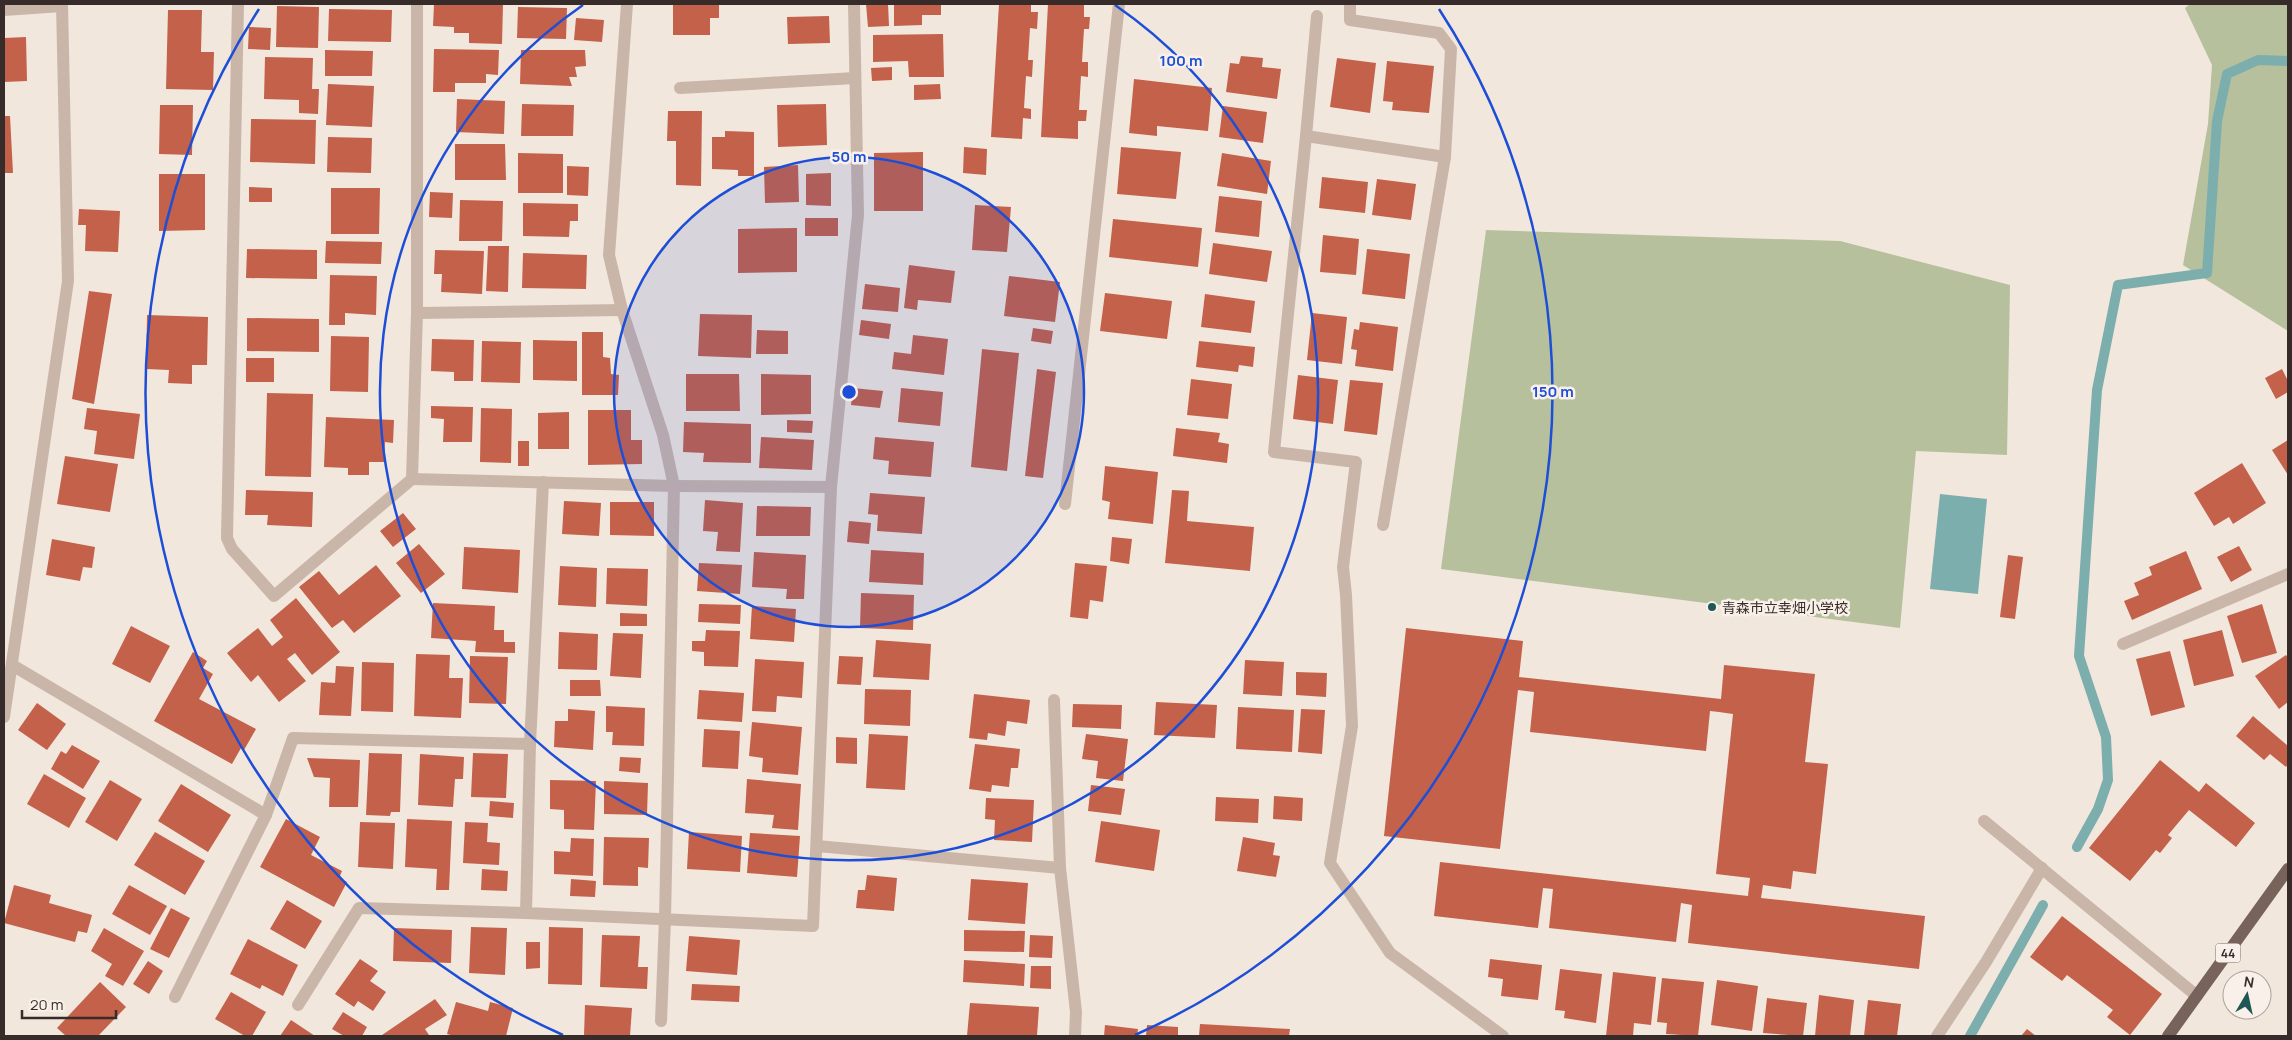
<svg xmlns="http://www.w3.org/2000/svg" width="2292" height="1040" font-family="Manrope,'Noto Sans JP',sans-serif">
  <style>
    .green { fill: #b6c09d }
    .water { fill: #7caeae }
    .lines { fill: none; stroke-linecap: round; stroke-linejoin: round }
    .stream { stroke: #7caeae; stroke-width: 10 }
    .building { fill: #c3614a }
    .minor { stroke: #cab6a9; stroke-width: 12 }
    .primary { stroke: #78635a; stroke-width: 12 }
    .ring { fill: none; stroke: #1d4ed8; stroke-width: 2.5 }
    .poi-dot { fill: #1f5757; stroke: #f9f1e9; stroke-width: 2 }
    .labels { text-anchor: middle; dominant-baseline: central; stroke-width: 5; stroke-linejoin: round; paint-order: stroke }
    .shield { fill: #f9f1e9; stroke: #716763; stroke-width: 1 }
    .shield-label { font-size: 12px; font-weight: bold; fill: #372c29 }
    .poi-label { font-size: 14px; fill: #372c29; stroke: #f9f1e9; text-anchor: start }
    .centre { fill: #1d4ed8; stroke: #f9f1e9; stroke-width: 2.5 }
    .ring-label { font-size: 15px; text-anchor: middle; font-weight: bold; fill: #1d4ed8; stroke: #f9f1e9; stroke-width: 5; stroke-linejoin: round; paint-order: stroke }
  </style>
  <rect width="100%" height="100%" fill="#f2e7dd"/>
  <!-- green -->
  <g class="green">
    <polygon points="2190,4 2288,4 2288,331 2183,265 2208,124 2212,65 2185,8"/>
    <polygon points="1486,230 1840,241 2010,285 2007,455 1916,451 1900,628 1441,569"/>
  </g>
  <!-- water -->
  <polygon class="water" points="1940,494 1987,499 1978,594 1930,589"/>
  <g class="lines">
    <!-- stream -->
    <g class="stream">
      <polyline points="2077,847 2098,809 2108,780 2106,737 2079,656 2097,390 2118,285 2207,273 2217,121 2227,74 2258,60 2288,61"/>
      <polyline points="1970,1036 2043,905"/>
    </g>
  </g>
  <!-- building -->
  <g class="building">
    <polygon points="434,4 503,4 502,44 469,43 469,33 454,33 454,27 433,26"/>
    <polygon points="673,4 719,4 719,18 710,18 710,35 673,35"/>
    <polygon points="866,4 888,4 889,26 868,27"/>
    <polygon points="894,4 941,4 941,15 922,15 922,25 894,26"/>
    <polygon points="999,4 1031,4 1031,12 1038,12 1037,29 1030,28 1028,60 1033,60 1032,77 1026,76 1024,108 1031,109 1031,119 1023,118 1022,139 991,137"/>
    <polygon points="1048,4 1084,4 1084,17 1090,17 1089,29 1084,29 1082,62 1088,62 1088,77 1081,76 1079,110 1087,110 1086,121 1078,121 1078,139 1041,137"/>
    <polygon points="277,6 319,7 318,48 276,47"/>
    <polygon points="518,7 567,8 566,39 517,38"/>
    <polygon points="329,9 392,10 391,42 328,41"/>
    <polygon points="168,10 202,10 201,52 214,52 213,90 166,89"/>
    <polygon points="829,16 830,43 788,44 787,17"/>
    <polygon points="576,18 604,20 602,42 574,40"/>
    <polygon points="249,27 271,28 270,50 248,49"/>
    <polygon points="943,34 944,77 909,77 908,61 873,62 873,35"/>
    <polygon points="26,37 27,81 4,82 4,38"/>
    <polygon points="434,49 499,50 498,75 486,74 486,83 455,83 455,92 433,92"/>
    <polygon points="325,50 373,51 372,76 325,76"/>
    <polygon points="521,50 585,50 586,66 575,67 577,77 569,77 572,86 520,84"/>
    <polygon points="1241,56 1263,58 1262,67 1281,69 1277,99 1226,92 1230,63 1239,64"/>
    <polygon points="265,57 313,58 312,89 319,89 318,114 299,113 299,100 264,99"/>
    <polygon points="1337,58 1376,63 1370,113 1330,107"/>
    <polygon points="1387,61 1434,66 1429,113 1392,110 1393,102 1383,101"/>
    <polygon points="892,67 892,80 872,81 871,68"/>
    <polygon points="1134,79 1212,88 1208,131 1157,126 1157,136 1129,133"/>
    <polygon points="328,84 374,86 372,127 326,125"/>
    <polygon points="940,84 941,99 914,100 914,85"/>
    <polygon points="457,99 505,101 504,134 456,132"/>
    <polygon points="522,104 574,105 573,136 521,136"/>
    <polygon points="826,104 827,145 778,147 777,105"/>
    <polygon points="160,105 193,105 192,155 159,154"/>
    <polygon points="1223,106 1267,112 1263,143 1219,137"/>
    <polygon points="668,111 702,111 701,186 676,185 676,141 667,141"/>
    <polygon points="4,116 10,116 13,173 4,173"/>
    <polygon points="251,119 316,120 315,164 250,162"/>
    <polygon points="725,131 754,132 754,176 738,176 738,170 712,169 712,137 725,137"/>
    <polygon points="328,137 372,138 371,173 327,172"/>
    <polygon points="455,144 505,144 506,180 455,180"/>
    <polygon points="964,147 987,149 986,175 963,173"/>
    <polygon points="1121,147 1181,152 1176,199 1117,194"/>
    <polygon points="923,152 923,211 874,211 874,153"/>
    <polygon points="518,153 563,154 563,193 518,193"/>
    <polygon points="1222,153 1271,161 1267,194 1217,186"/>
    <polygon points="798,165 799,202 765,203 764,167"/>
    <polygon points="567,166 589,167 588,196 567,195"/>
    <polygon points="831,173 831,206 806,205 806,174"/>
    <polygon points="159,174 205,174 205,230 159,231"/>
    <polygon points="1322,177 1368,182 1365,213 1319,208"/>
    <polygon points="1377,179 1416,184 1411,220 1372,215"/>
    <polygon points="249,187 272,188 272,202 249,202"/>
    <polygon points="331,188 380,188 379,234 331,234"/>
    <polygon points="430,192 453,193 452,218 429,217"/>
    <polygon points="1219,196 1262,201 1259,237 1215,232"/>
    <polygon points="460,200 503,201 502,241 459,241"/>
    <polygon points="523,203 578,204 578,221 570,221 569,237 523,236"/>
    <polygon points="975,205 1011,207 1007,252 972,250"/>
    <polygon points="79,209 120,211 118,252 85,251 86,225 78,225"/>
    <rect x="805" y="218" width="33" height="18"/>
    <polygon points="1113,219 1202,228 1198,267 1109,257"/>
    <polygon points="797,228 797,272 738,273 738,229"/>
    <polygon points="1323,235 1359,239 1356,275 1320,272"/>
    <polygon points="326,241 382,242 381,264 325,263"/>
    <polygon points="1213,243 1272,251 1267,282 1209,274"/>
    <polygon points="488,246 509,246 508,292 486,291"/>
    <polygon points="247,249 317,250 317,279 246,278"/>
    <polygon points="1367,249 1410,254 1405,299 1362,294"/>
    <polygon points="435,250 484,251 482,294 441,292 442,274 434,274"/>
    <polygon points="523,253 587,255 586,289 522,288"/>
    <polygon points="909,265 955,271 951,303 918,300 917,310 904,308"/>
    <polygon points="330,275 377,276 376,315 345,313 345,325 329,325"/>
    <polygon points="1009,276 1060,282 1055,322 1004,316"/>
    <polygon points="865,284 900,288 898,312 862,309"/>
    <polygon points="89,291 112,294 94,404 72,399"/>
    <polygon points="1105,293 1172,301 1167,339 1100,331"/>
    <polygon points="1205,294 1255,301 1251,333 1201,327"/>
    <polygon points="1312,313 1347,317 1342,364 1307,360"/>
    <polygon points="700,314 752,315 751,358 698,356"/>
    <polygon points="147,315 208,317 207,365 192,365 192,384 168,383 169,370 146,369"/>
    <polygon points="247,318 319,319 319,352 247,351"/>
    <polygon points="861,320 891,324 889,339 859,335"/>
    <polygon points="1360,322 1398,327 1393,371 1355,366 1357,350 1351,349 1354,329 1359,330"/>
    <polygon points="1033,328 1053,331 1051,344 1031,341"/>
    <polygon points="757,330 788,331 788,354 756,354"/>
    <polygon points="582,332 603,332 603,357 610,358 611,374 619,375 618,395 582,395"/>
    <polygon points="913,335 948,339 944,375 892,369 894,352 911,354"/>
    <polygon points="331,336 369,337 368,392 330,391"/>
    <polygon points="432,339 474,340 473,381 454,381 454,372 431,371"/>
    <polygon points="533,340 577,341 577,381 533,380"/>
    <polygon points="482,341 521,342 520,383 481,382"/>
    <polygon points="1199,341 1255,347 1253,367 1239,365 1238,372 1196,367"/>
    <polygon points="982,349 1019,353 1007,471 971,467"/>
    <rect x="246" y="358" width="28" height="24"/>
    <polygon points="1037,369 1056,372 1043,478 1025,476"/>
    <polygon points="2282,369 2288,381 2288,392 2276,399 2265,378"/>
    <polygon points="686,374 739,374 740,411 686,411"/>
    <polygon points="761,374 811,375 811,414 761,415"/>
    <polygon points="1298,375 1338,380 1333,424 1293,419"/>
    <polygon points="1191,379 1232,384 1228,419 1187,415"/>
    <polygon points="1350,380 1383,383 1377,435 1344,431"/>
    <polygon points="853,388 883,391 880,408 851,405"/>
    <polygon points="901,388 943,392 940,426 898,422"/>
    <polygon points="267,393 313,394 311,477 265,476"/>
    <polygon points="431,406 473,407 472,442 443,442 444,419 431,418"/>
    <polygon points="87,408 140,414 134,459 94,454 97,431 84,429"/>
    <polygon points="481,408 512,409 511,463 480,462"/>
    <polygon points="588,410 631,410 631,440 642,440 642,464 588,465"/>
    <polygon points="569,412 569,449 538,449 538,413"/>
    <polygon points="326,417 394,420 393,443 385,442 384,462 369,462 369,475 348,475 348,468 324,467"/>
    <polygon points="787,420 813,421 812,433 787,432"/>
    <polygon points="684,422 751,424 751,463 703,462 704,453 683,452"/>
    <polygon points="1176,428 1220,433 1218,442 1229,444 1227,463 1173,456"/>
    <polygon points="761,437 814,440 812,470 759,468"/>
    <polygon points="875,437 934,442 931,477 888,474 889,461 873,459"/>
    <polygon points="2288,440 2288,475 2272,450"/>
    <rect x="518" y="441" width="11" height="25"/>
    <polygon points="65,456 118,464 110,512 57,504"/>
    <polygon points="2242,463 2266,503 2233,524 2229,517 2214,526 2194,493"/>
    <polygon points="1105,466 1158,472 1153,524 1108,519 1110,502 1102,500"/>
    <polygon points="246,490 313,492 312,527 267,525 268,515 245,515"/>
    <polygon points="1172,490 1189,491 1187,521 1254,527 1250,571 1165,563"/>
    <polygon points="870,493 925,497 922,534 877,531 878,515 868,514"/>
    <polygon points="705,500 743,503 740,552 716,551 718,532 703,531"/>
    <polygon points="564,501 601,503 599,536 562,534"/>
    <polygon points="610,502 654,502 654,536 610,535"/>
    <polygon points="757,506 811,507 810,536 756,536"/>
    <polygon points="403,513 416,529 393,547 380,531"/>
    <polygon points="849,521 871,523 869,544 847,542"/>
    <polygon points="1112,537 1132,539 1129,564 1110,561"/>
    <polygon points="52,539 95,547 92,568 83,567 80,581 46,575"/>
    <polygon points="419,544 445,574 421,593 396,563"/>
    <polygon points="2239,546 2252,570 2231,582 2217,557"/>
    <polygon points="464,547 520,550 518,593 462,589"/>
    <polygon points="871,550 924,553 923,585 869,582"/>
    <polygon points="2186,551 2202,589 2132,620 2124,601 2139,595 2134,583 2152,575 2149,567"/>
    <polygon points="754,552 806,555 804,599 786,599 787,589 752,587"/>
    <polygon points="2008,555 2023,557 2015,619 2000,617"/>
    <polygon points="699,563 742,565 740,594 697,591"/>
    <polygon points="1075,563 1107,566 1103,602 1090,600 1088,619 1070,617"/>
    <polygon points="376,565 401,596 354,633 343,620 332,628 299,587 319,571 339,595"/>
    <polygon points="560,566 597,568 596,607 558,605"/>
    <polygon points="607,568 648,569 647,606 606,604"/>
    <polygon points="861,593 914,595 913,630 860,628"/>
    <polygon points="296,598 340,652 312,675 295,653 287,659 306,681 279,702 258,675 251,682 227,653 258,628 272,646 283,637 270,620"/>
    <polygon points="433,603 495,606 494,630 504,630 504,642 515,642 515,653 475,652 476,641 431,638"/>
    <polygon points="699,604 741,605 740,624 698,622"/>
    <polygon points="2262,604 2277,653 2242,663 2227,616"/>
    <polygon points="752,606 796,609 794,642 750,639"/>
    <polygon points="620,613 647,614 647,626 620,626"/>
    <polygon points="131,626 170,646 150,683 112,664"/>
    <polygon points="1406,628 1523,641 1519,677 1721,699 1724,665 1815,674 1805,762 1828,764 1816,874 1793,871 1791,889 1763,885 1761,898 1925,916 1919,969 1688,943 1692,905 1681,903 1676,942 1549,928 1553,889 1543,888 1538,928 1434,916 1440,862 1748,896 1750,878 1716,874 1733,714 1719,712 1710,711 1706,751 1530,732 1534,692 1518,690 1500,849 1384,836"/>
    <polygon points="706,630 740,631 738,667 704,666 704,652 692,651 692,641 705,641"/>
    <polygon points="2222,630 2234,676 2194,686 2183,640"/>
    <polygon points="559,632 598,634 597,670 558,669"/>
    <polygon points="613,633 643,634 641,678 610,676"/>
    <polygon points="876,640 931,644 929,680 873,677"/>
    <polygon points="2170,651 2185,707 2151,716 2136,659"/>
    <polygon points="193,652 207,661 203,668 213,674 199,699 256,729 244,750 241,748 232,764 154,721"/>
    <polygon points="416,654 450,655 449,678 463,678 461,718 414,716"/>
    <polygon points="2286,655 2288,658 2288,702 2279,709 2255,676"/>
    <polygon points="470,656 508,657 506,704 469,703"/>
    <polygon points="839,656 863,657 861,685 837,684"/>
    <polygon points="755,659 804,662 802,698 777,696 776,712 752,711"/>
    <polygon points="1245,660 1284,662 1282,696 1243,694"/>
    <polygon points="362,662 394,663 393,712 361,711"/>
    <polygon points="336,666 354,667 351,716 319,715 321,682 335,683"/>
    <polygon points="1296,672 1327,673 1326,697 1296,695"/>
    <polygon points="570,680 600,680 601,696 570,696"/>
    <polygon points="865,689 911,690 910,726 864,724"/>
    <polygon points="699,690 744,693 742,722 697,719"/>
    <polygon points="974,694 1030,700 1027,724 1007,721 1005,736 988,733 987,740 969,738"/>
    <polygon points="1156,702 1217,705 1215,738 1154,735"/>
    <polygon points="37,703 66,724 47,750 18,730"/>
    <polygon points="1073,704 1122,705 1121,729 1072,727"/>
    <polygon points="606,706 645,708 644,746 612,745 613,732 606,732"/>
    <polygon points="1238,707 1294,710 1292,752 1236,749"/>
    <polygon points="568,709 595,711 593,750 554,747 555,721 568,721"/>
    <polygon points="1301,709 1325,710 1322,754 1298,752"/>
    <polygon points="2253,716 2288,746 2288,764 2286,767 2270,754 2264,760 2236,736"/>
    <polygon points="752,722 802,727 798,775 762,772 763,758 749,756"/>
    <polygon points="704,729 740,731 738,769 702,767"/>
    <polygon points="869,734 908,736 905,790 866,788"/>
    <polygon points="1086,734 1128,739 1123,781 1096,778 1098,761 1082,759"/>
    <polygon points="836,737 857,738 857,764 836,763"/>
    <polygon points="975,744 1020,749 1018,768 1011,768 1009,787 992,785 991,792 969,789"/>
    <polygon points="72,745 100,761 83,789 51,769 61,751 66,754"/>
    <polygon points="369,753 402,754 400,812 391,812 390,816 366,815"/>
    <polygon points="473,753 508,754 506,798 471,797"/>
    <polygon points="420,754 464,757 463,779 455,779 453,807 418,805"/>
    <polygon points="620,757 641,758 640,773 619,771"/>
    <polygon points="307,758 360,760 358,807 329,807 330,778 314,777"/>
    <polygon points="2160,760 2199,792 2206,783 2255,823 2236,847 2189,810 2168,835 2172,838 2160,853 2156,850 2130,881 2089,848"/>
    <polygon points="44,774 86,798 69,828 27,804"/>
    <polygon points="747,779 801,784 798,830 772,828 774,815 745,813"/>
    <polygon points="110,780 142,799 117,841 85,822"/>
    <polygon points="550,780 596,781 594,830 564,829 564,810 550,809"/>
    <polygon points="604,781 648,783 647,815 604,814"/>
    <polygon points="181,784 231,815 208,852 158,821"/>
    <polygon points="1091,785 1125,789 1121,815 1088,811"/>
    <polygon points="1274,796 1303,798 1302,821 1273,819"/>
    <polygon points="1216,797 1259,799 1258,823 1215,821"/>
    <polygon points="986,798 1034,800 1032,842 994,840 995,820 985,819"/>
    <polygon points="490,801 514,803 513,818 489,816"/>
    <polygon points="286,819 320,837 311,855 342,871 339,878 347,882 334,907 260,867"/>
    <polygon points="407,819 452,821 449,890 436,890 437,869 405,867"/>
    <polygon points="1101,821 1160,830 1154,871 1095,862"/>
    <polygon points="360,822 395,823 393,869 358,867"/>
    <polygon points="465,822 488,823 487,842 500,843 499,865 463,863"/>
    <polygon points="155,832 205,861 185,895 134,865"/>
    <polygon points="689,832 742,836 740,872 687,869"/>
    <polygon points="750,833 800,836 797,877 747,873"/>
    <polygon points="604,837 649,838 648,868 638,867 638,886 603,885"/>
    <polygon points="1243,837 1275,843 1273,855 1280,856 1276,877 1237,871"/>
    <polygon points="571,838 594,839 593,876 554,874 554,851 570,852"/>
    <polygon points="482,869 508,871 507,891 481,890"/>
    <polygon points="867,875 897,878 894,911 856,908 858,890 865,890"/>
    <polygon points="571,879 596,881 595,897 570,896"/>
    <polygon points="971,879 1028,883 1025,924 968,920"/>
    <polygon points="14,885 51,895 49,903 92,915 87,933 78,931 75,942 4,923"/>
    <polygon points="129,885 167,906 150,935 112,914"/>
    <polygon points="287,900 322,921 305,949 270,929"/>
    <polygon points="171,908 190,918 169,958 150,949"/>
    <polygon points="2062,916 2162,994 2130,1035 2107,1017 2113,1010 2067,975 2062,981 2030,957"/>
    <polygon points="471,927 507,928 505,975 469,973"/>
    <polygon points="549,927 583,928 582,985 548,984"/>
    <polygon points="104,928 144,951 123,986 105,976 112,964 91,951"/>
    <polygon points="394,928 452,930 451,963 393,961"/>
    <polygon points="964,930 1025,931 1024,952 964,951"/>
    <polygon points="602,935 640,936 638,967 648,967 647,989 600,987"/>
    <polygon points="1030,935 1053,936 1052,958 1029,957"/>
    <polygon points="689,936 740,940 737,975 686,971"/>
    <polygon points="248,939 298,965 283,996 262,985 260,989 230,974"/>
    <polygon points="526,942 540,942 540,968 526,969"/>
    <polygon points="360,959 378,971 370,981 386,992 373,1011 358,1001 354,1007 335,994"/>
    <polygon points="1490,959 1542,965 1538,1000 1501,996 1503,979 1488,977"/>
    <polygon points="964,960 1025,964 1024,986 963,982"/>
    <polygon points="148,961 163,971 149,994 133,984"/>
    <polygon points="1031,966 1051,966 1051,989 1030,988"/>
    <polygon points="1560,969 1602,974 1596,1023 1564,1018 1565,1011 1555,1010"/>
    <polygon points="1613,972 1656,977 1651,1025 1634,1023 1633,1036 1606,1036"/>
    <polygon points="1662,978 1704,982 1698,1036 1666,1034 1667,1023 1657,1022"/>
    <polygon points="1717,980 1758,986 1752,1031 1711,1025"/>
    <polygon points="100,982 126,1007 98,1036 66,1036 57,1028"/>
    <polygon points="692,984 740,986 739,1002 691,1000"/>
    <polygon points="231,992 266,1012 252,1036 245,1036 215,1019"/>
    <polygon points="1819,995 1854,1000 1850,1036 1815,1036"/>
    <polygon points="1767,998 1807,1003 1803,1036 1763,1033"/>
    <polygon points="435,999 447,1015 425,1029 429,1035 426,1036 384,1036 382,1035"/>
    <polygon points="1868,1000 1901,1004 1897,1036 1864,1036"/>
    <polygon points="456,1002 488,1011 490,1002 513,1008 506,1036 454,1036 447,1034"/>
    <polygon points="970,1003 1039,1007 1037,1036 967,1036"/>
    <polygon points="585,1005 632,1008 630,1036 584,1036"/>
    <polygon points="343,1012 367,1027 362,1036 344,1036 332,1029"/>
    <polygon points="291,1020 315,1036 280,1036"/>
    <polygon points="1200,1024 1290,1029 1289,1036 1199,1036"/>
    <polygon points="1105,1025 1138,1029 1137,1036 1104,1036"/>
    <polygon points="1147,1025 1178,1027 1178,1036 1146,1036"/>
    <polygon points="2027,1029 2036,1036 2021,1036"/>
  </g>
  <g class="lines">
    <!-- minor -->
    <g class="minor">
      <polyline points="238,4 227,538 232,549 274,596 412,479"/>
      <polyline points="417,4 417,313 412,479 674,486 831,487"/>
      <polyline points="627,4 609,255 622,310 663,435 674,486 665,919 661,1021"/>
      <polyline points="1350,4 1350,20 1439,33 1451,49 1445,157 1383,525"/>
      <polyline points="4,10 62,6"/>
      <polyline points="680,88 855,78"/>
      <polyline points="1306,136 1317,16"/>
      <polyline points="1445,157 1306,136 1274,452 1356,462 1343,567 1346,595 1352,726 1330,863 1390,953 1503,1036"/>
      <polyline points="417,313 622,310"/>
      <polyline points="543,482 530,744 526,913 813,926 831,487 858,215 854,4"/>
      <polyline points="1065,504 1119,4"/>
      <polyline points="2123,644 2288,574"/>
      <polyline points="12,665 266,815"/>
      <polyline points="1054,700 1060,868 1076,1012 1075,1036"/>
      <polyline points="4,717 68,281 62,4"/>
      <polyline points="1984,821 2197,996"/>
      <polyline points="817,846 1060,868"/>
      <polyline points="175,997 266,815 293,738 530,744"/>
      <polyline points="298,1005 359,908 526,913"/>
      <polyline points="1937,1036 1986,962 2042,868"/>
    </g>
    <!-- primary -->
    <polyline class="primary" points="2168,1036 2288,869"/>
  </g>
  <!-- distance rings -->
  <circle cx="849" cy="392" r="235" fill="#1d4ed8" fill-opacity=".12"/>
  <g class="ring">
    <circle cx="849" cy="392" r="235"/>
    <path d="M1115 5A469 469 0 1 1 583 5"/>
    <path d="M563 1035A704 704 0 0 1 259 9M1439 9A704 704 0 0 1 1135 1035"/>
  </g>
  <!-- markers -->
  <circle class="poi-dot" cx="1712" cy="607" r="5"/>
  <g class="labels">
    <!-- shield labels -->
    <rect class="shield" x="2215.5" y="943.5" width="25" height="19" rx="4"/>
    <g class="shield-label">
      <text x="2228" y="953">44</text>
    </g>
    <!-- poi labels -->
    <g class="poi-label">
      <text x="1722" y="607">青森市立幸畑小学校</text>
    </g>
  </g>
  <circle cx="849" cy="392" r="8" class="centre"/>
  <g class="ring-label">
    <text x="1181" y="66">100 m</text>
    <text x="849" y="162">50 m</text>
    <text x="1553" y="397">150 m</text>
  </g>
  <!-- border -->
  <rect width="2292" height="1040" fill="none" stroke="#372c29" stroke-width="10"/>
  <!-- north arrow -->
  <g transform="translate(2247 995) rotate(9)"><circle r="24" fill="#f9f1e9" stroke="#aba29c"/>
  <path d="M0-4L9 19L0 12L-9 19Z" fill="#1f5757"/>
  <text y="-8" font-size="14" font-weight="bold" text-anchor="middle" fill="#372c29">N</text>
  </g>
  <!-- scale -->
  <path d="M22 1010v8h94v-8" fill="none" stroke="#372c29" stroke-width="2.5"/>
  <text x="30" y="1010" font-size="15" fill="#372c29" stroke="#f9f1e9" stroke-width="4" paint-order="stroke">20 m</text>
</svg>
